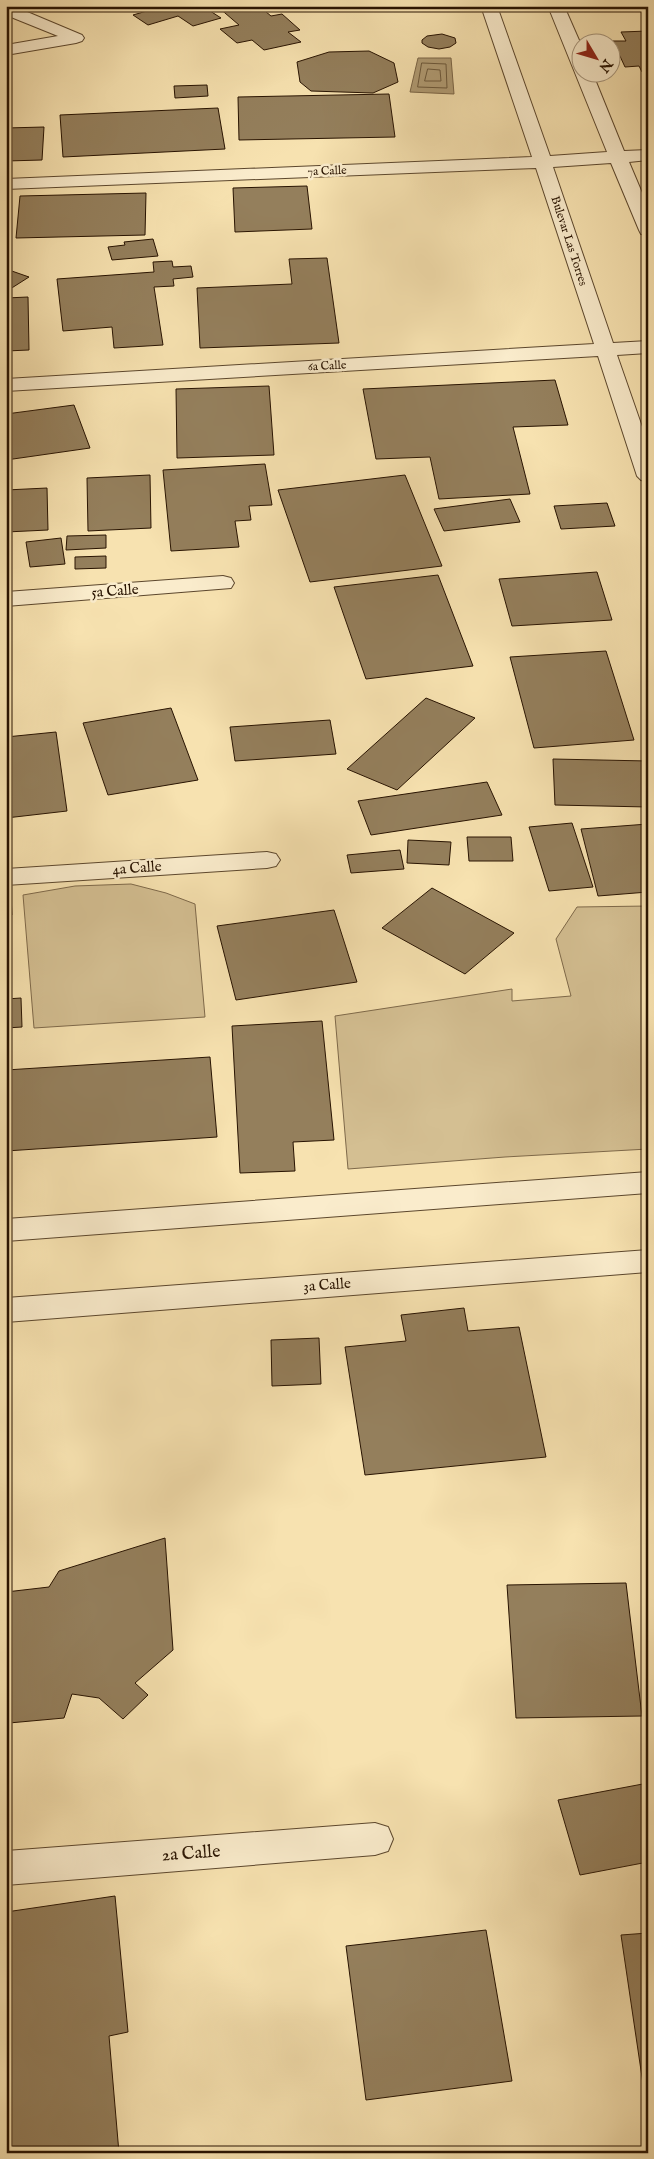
<svg xmlns="http://www.w3.org/2000/svg" width="654" height="2159" font-family="'IM FELL English',serif">
  <style>
    .green { fill: #d4bf92; stroke: #7e694a }
    .water { fill: #b19c74; stroke: #7a6546 }
    .lines { fill: none; stroke-linecap: round; stroke-linejoin: round }
    .shore { stroke: #6c583a; stroke-width: 1 }
    .building { fill: #947f5c; stroke: #281301 }
    .minor-casing { stroke: #5c472d; stroke-width: 2 }
    .minor { fill: #faeccc; fill-rule: evenodd }
    .labels { text-anchor: middle; dominant-baseline: central; stroke-width: 5; stroke-linejoin: round; paint-order: stroke }
    .far-street-label { font-size: 12px; fill: #281301; stroke: #faeccc }
    .street-label { font-size: 15px; fill: #281301; stroke: #faeccc }
    .near-street-label { font-size: 18px; fill: #281301; stroke: #faeccc }
  </style>
  <rect width="100%" height="100%" fill="#f7e2b0"/>
  <filter id="stains"><feTurbulence type="fractalNoise" baseFrequency=".004" numOctaves="4"/><feColorMatrix values="0 0 0 0 .2 0 0 0 0 .09 0 0 0 0 .02 0 0 0 .5 -.17"/></filter>
  <radialGradient id="worn" r=".72"><stop offset=".6" stop-color="#630" stop-opacity="0"/><stop offset="1" stop-color="#630" stop-opacity=".3"/></radialGradient>
  <!-- green -->
  <g class="green">
    <polygon points="131,884 166,893 195,904 205,1017 34,1028 23,895 75,886"/>
    <polygon points="648,906 648,1149 505,1157 348,1169 335,1016 512,989 512,1001 571,996 556,939 577,907"/>
  </g>
  <!-- water -->
  <polygon class="water" points="418,58 451,58 454,94 410,92"/>
  <g class="lines">
    <!-- shore -->
    <g class="shore">
      <polygon points="422,63 446,64 447,88 418,87"/>
      <polygon points="428,69 440,70 441,81 425,81"/>
    </g>
  </g>
  <!-- building -->
  <g class="building">
    <polygon points="164,6 208,6 204,7 221,18 193,26 178,16 148,25 133,15"/>
    <polygon points="223,6 259,6 271,16 282,14 300,30 288,32 301,42 264,50 252,40 237,43 220,29 239,25 218,7"/>
    <polygon points="648,31 648,72 642,72 639,66 625,67 613,41 626,41 621,32"/>
    <polygon points="442,34 455,38 456,43 450,47 439,49 428,47 422,43 422,40 427,36"/>
    <polygon points="369,51 394,63 398,82 373,93 311,91 300,82 297,62 329,52"/>
    <polygon points="207,85 208,96 175,98 174,86"/>
    <polygon points="389,94 395,137 239,140 238,97"/>
    <polygon points="218,108 225,149 63,157 60,115"/>
    <polygon points="44,127 42,160 6,161 6,128"/>
    <polygon points="307,186 312,229 235,232 233,188"/>
    <polygon points="146,193 145,235 16,238 20,196"/>
    <polygon points="153,239 158,256 112,260 108,247 125,245 124,242"/>
    <polygon points="327,258 339,343 200,348 197,288 292,284 289,259"/>
    <polygon points="172,261 173,267 191,266 193,277 173,279 174,286 154,287 163,345 114,348 112,327 63,331 57,279 154,272 153,262"/>
    <polygon points="6,269 29,277 7,291"/>
    <polygon points="28,297 29,350 6,351 6,298"/>
    <polygon points="555,380 568,425 513,427 530,494 439,499 430,457 376,459 363,389"/>
    <polygon points="269,386 274,455 177,458 176,389"/>
    <polygon points="74,405 90,448 6,460 6,414"/>
    <polygon points="265,464 272,505 249,506 251,520 235,521 239,547 171,551 163,470"/>
    <polygon points="150,475 151,528 88,531 87,478"/>
    <polygon points="405,475 442,566 310,582 278,490"/>
    <polygon points="47,488 48,530 6,532 6,490"/>
    <polygon points="510,499 520,522 444,531 434,509"/>
    <polygon points="607,503 615,526 561,529 554,506"/>
    <polygon points="106,535 106,548 66,550 67,536"/>
    <polygon points="61,538 65,564 30,567 26,542"/>
    <polygon points="106,556 106,568 75,569 75,557"/>
    <polygon points="597,572 612,620 512,626 499,579"/>
    <polygon points="438,575 473,666 366,679 334,587"/>
    <polygon points="606,651 634,740 534,748 510,657"/>
    <polygon points="426,698 475,718 397,790 347,769"/>
    <polygon points="171,708 198,780 108,795 83,723"/>
    <polygon points="330,720 336,754 235,761 230,727"/>
    <polygon points="56,732 67,811 6,818 6,737"/>
    <polygon points="553,759 648,761 648,807 555,805"/>
    <polygon points="487,782 502,815 371,835 358,801"/>
    <polygon points="572,823 593,887 549,891 529,827"/>
    <polygon points="648,824 648,892 598,896 581,829"/>
    <polygon points="467,837 511,837 513,861 469,861"/>
    <polygon points="408,840 451,842 449,865 407,863"/>
    <polygon points="400,850 404,869 351,873 347,855"/>
    <polygon points="432,888 514,933 465,974 382,928"/>
    <polygon points="6,896 11,896 12,915 6,916"/>
    <polygon points="334,910 357,982 236,1000 217,926"/>
    <polygon points="21,998 22,1027 6,1028 6,999"/>
    <polygon points="322,1021 334,1140 293,1142 295,1171 240,1173 232,1026"/>
    <polygon points="210,1057 217,1137 6,1151 6,1070"/>
    <polygon points="464,1308 468,1331 519,1327 546,1457 365,1475 345,1347 406,1341 401,1315"/>
    <polygon points="319,1338 321,1384 272,1386 271,1340"/>
    <polygon points="165,1538 173,1650 135,1683 148,1695 123,1719 99,1698 72,1694 64,1718 9,1723 6,1592 49,1587 59,1571"/>
    <polygon points="626,1583 642,1716 516,1718 507,1585"/>
    <polygon points="648,1783 648,1862 580,1875 558,1800"/>
    <polygon points="115,1896 128,2032 109,2036 119,2153 6,2153 6,2020 10,2019 6,1961 6,1912"/>
    <polygon points="486,1930 512,2081 366,2100 346,1946"/>
    <polygon points="648,1933 648,2084 643,2084 621,1935"/>
  </g>
  <g class="lines">
    <!-- minor casing -->
    <g class="minor-casing">
      <g id="minor">
        <polygon points="6,6 13,6 82,35 84,38 82,41 76,43 6,55 6,45 58,36 6,15"/>
        <polygon points="481,6 497,6 550,156 607,152 548,6 564,6 582,47 582,72 592,72 624,151 648,150 648,160 629,162 648,207 648,235 641,234 639,230 611,163 553,167 613,343 648,341 648,353 617,355 648,444 648,482 641,480 637,476 598,356 6,391 6,379 594,344 536,168 6,189 6,179 532,157"/>
        <polygon points="223,576 231,578 234,583 231,588 6,606 6,592"/>
        <polygon points="267,852 276,854 280,860 276,866 267,868 6,885 6,869"/>
        <polygon points="648,1172 648,1193 6,1241 6,1219"/>
        <polygon points="648,1250 648,1272 6,1322 6,1298"/>
        <polygon points="375,1823 388,1827 393,1839 388,1851 375,1855 6,1885 6,1851"/>
      </g>
    </g>
    <!-- minor -->
    <use href="#minor" class="minor"/>
  </g>
  <g class="labels">
    <!-- far-street labels -->
    <g class="far-street-label">
      <text transform="translate(327 171) rotate(-2)">7a Calle</text>
      <text transform="translate(569 241) rotate(72)">Bulevar Las Torres</text>
      <text transform="translate(327 366) rotate(-3)">6a Calle</text>
    </g>
    <!-- street labels -->
    <g class="street-label">
      <text transform="translate(115 591) rotate(-4)">5a Calle</text>
      <text transform="translate(137 868) rotate(-4)">4a Calle</text>
      <text transform="translate(327 1285) rotate(-4)">3a Calle</text>
    </g>
    <!-- near-street labels -->
    <g class="near-street-label">
      <text transform="translate(191 1854) rotate(-4)">2a Calle</text>
    </g>
  </g>
  <!-- margin -->
  <rect width="654" height="2159" fill="none" stroke="#f7e2b0" stroke-width="25"/>
  <rect x="8" y="8" width="639" height="2144" fill="none" stroke="#281301" stroke-width="2.5"/>
  <rect x="12" y="12" width="629" height="2134" fill="none" stroke="#281301"/>
  <!-- north arrow -->
  <g transform="translate(596 58) rotate(128)"><circle r="24" fill="#faeccc" stroke="#a6957b"/>
  <path d="M0-4L9 19L0 12L-9 19Z" fill="#8f2418"/>
  <text y="-8" font-size="14" font-weight="bold" text-anchor="middle" fill="#281301">N</text>
  </g>
  <rect width="100%" height="100%" filter="url(#stains)"/>
  <rect width="100%" height="100%" fill="url(#worn)"/>
</svg>
